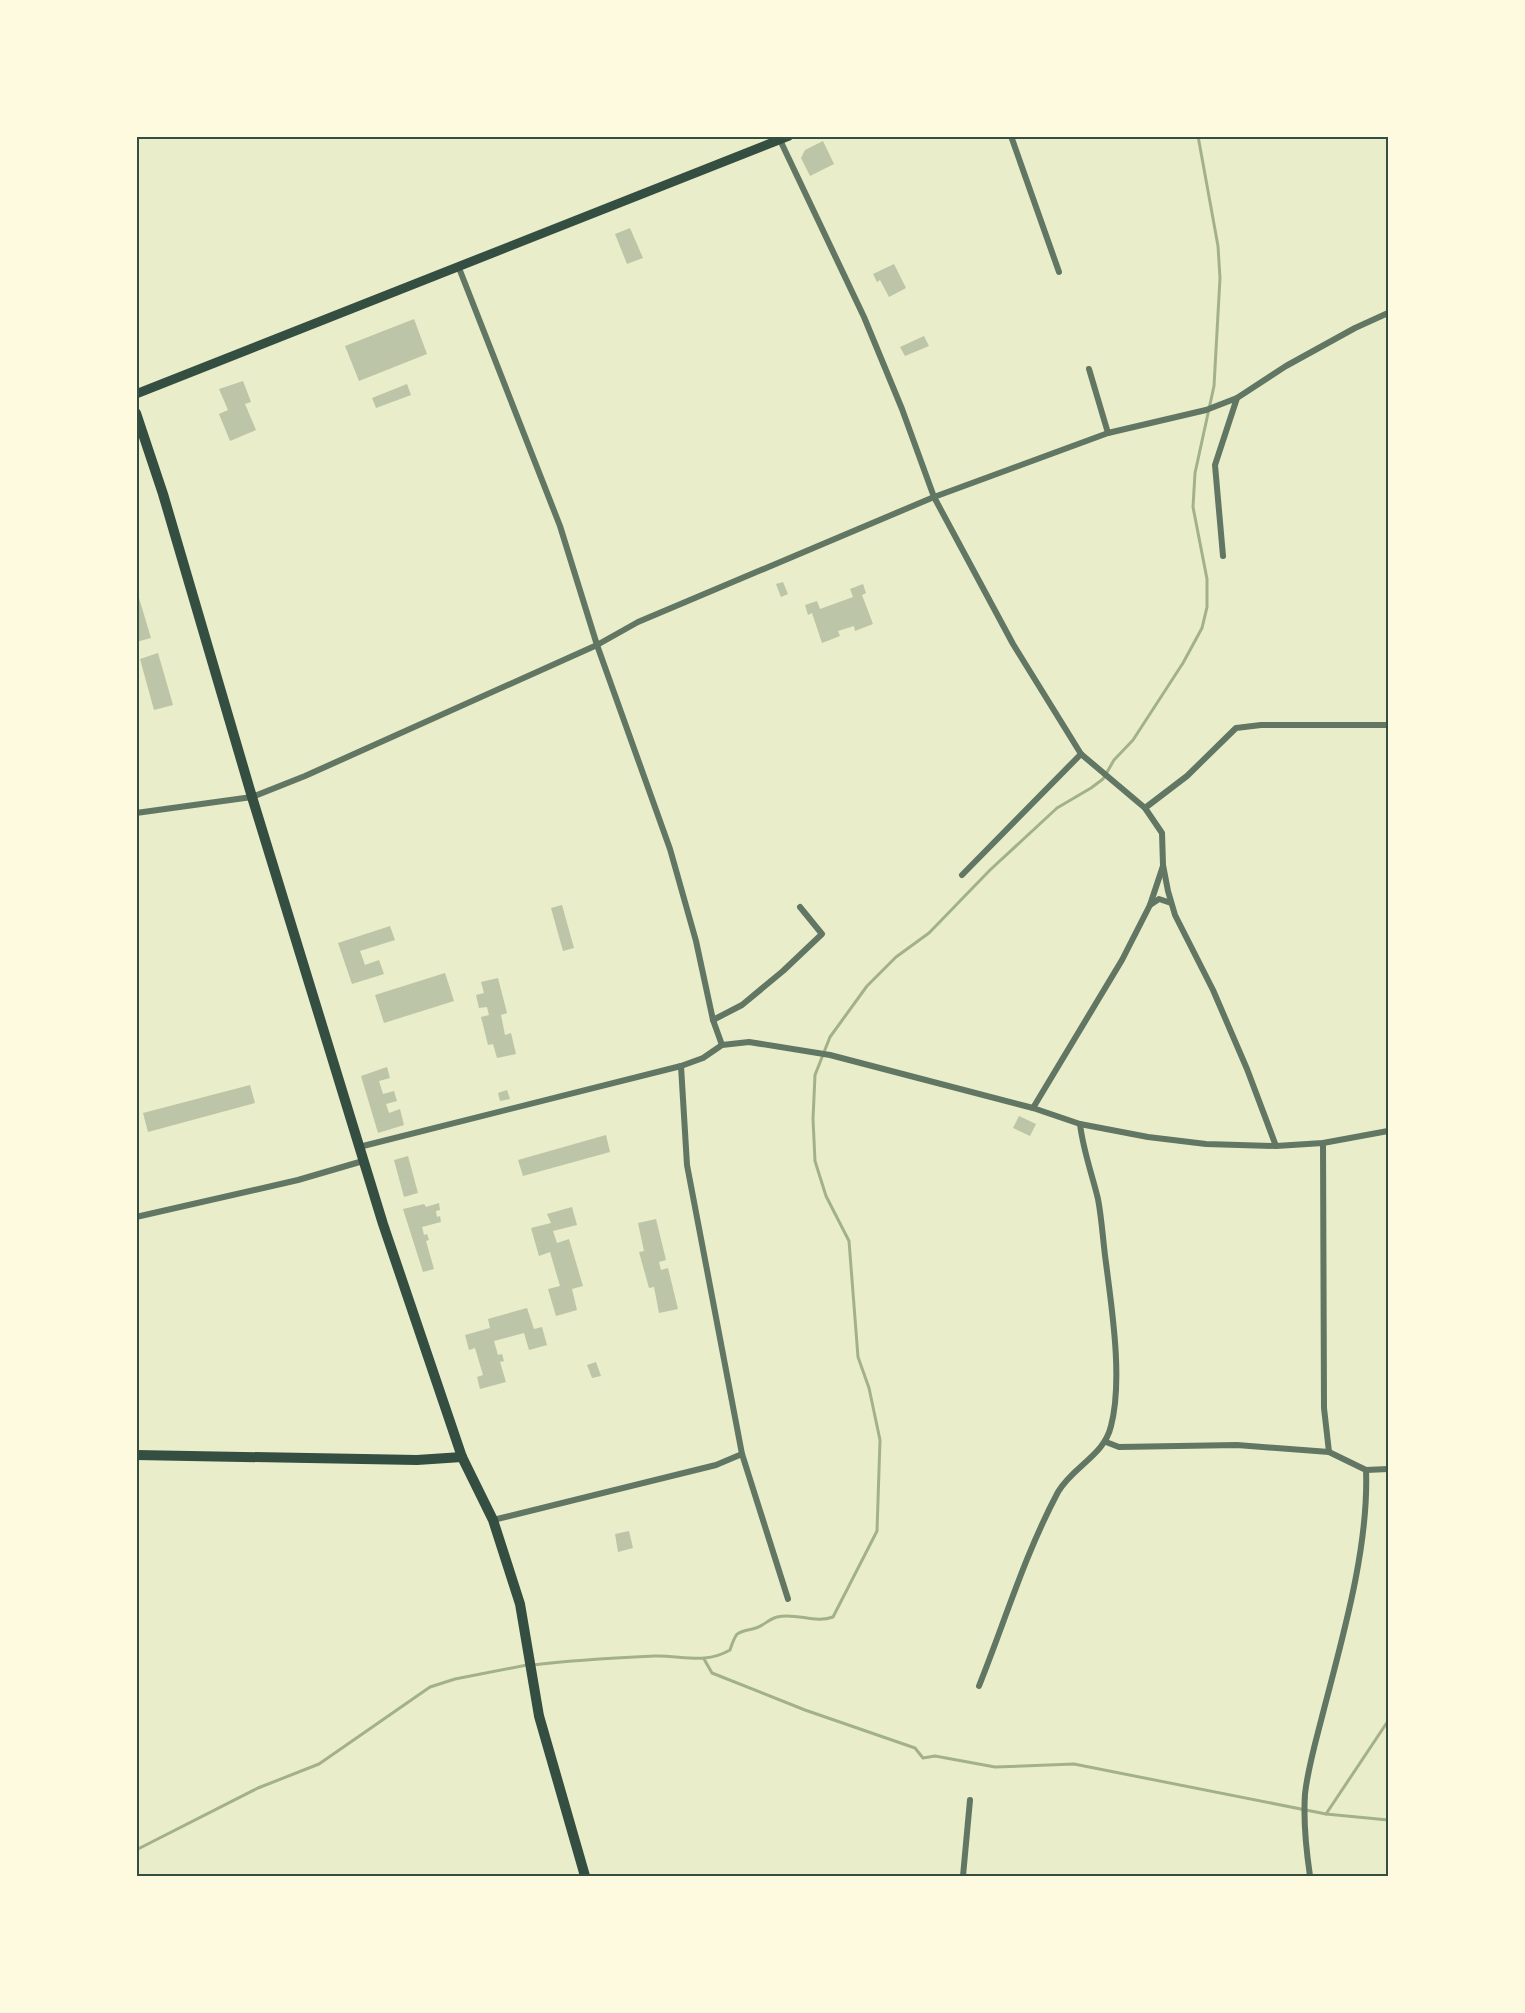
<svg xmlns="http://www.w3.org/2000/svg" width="1525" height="2013" font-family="Inter,sans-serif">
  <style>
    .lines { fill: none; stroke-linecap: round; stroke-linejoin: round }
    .stream { stroke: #a3b18a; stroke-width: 3 }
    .building { fill: #bcc5a7 }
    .minor { stroke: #617663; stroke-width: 6 }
    .secondary { stroke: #344e41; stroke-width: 9 }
    .primary { stroke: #344e41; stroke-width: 10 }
    .neatline { fill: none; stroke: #344e41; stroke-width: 2 }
  </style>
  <rect width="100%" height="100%" fill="#e9edc9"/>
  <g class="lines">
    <!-- stream -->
    <g class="stream">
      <polyline points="704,1659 712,1673 805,1710 915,1748 923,1758 935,1756 995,1767 1074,1764 1326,1814 1388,1820"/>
      <path d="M533 1665C573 1660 613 1658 654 1656 682 1655 704 1665 730 1650 737 1629 737 1633 756 1628 763 1626 769 1619 777 1617 796 1612 815 1624 833 1617L877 1531 880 1440 869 1388 858 1357 849 1241 826 1196 815 1161 813 1119 815 1075 830 1037 867 986 896 957 929 933 990 870 1057 808 1091 788 1103 779 1114 760 1133 740 1183 663 1202 628 1207 607V579L1193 507 1195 473 1214 386 1220 278 1218 246 1198 136"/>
      <polyline points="1326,1814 1388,1721"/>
      <polyline points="136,1850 258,1788 319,1764 430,1687 455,1679 527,1665"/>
    </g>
  </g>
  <!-- building -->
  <g class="building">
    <polygon points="823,141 834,164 810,176 801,158 805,150"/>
    <polygon points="630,228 643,258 627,264 615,234"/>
    <polygon points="894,264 906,288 889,297 880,280 877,282 873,274"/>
    <polygon points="414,319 427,354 359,381 345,346"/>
    <polygon points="924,336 929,346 905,356 900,347"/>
    <polygon points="243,381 251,402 245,404 256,430 230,441 219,414 228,410 219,389"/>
    <polygon points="407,384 411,395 376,408 372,398"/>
    <polygon points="783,582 788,594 781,597 776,584"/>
    <polygon points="863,584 866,593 862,595 873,624 855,631 854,626 838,631 840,636 822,643 812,613 808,615 805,605 817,601 820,609 853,597 850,589"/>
    <polygon points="136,588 151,638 136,642"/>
    <polygon points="158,653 173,705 154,710 140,659"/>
    <polygon points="562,905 574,948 563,951 551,908"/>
    <polygon points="390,926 395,940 360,951 365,965 379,960 384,974 352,984 338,943"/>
    <polygon points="445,973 454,1001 384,1023 375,995"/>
    <polygon points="498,978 507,1013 501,1015 505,1035 511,1033 516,1054 497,1058 493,1044 488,1045 481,1017 489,1015 487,1007 479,1008 476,995 484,993 481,982"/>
    <polygon points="387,1067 390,1078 379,1081 383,1094 394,1091 397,1101 386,1104 389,1113 400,1109 404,1125 378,1133 361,1076"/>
    <polygon points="250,1085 255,1103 148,1132 143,1113"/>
    <polygon points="507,1090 510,1099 500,1101 498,1093"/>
    <polygon points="1019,1116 1036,1124 1030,1136 1013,1128"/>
    <polygon points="606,1135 610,1152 523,1176 518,1160"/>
    <polygon points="408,1156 418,1193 404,1197 394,1160"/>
    <polygon points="439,1203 440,1210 436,1211 437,1217 440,1216 441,1222 422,1227 424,1235 427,1234 429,1240 426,1241 434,1269 423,1272 403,1209 424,1204 426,1207"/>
    <polygon points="572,1207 577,1225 553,1231 557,1243 569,1239 583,1286 572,1289 577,1310 556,1316 548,1289 560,1286 550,1252 539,1256 531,1228 551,1223 547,1214"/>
    <polygon points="656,1219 666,1260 659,1262 661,1270 668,1268 678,1309 659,1313 654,1287 649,1288 639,1252 644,1251 638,1223"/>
    <polygon points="527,1308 534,1329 542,1327 547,1345 529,1350 524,1333 494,1341 498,1355 502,1354 504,1361 500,1362 506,1382 480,1389 477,1377 483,1375 475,1348 469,1350 465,1335 490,1328 488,1319"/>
    <polygon points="596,1362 601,1376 592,1378 587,1365"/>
    <polygon points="629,1531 633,1548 618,1552 615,1534"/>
  </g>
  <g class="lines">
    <!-- minor -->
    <g class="minor">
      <polyline points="1011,136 1059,272"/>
      <polyline points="780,140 864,317 902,409 934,497 1013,644 1081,754 1145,808 1162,833 1163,865 1168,891 1175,915 1213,990 1247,1069 1276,1146"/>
      <polyline points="459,268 560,526 597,645 670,849 696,941 713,1020 722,1045"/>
      <polyline points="1089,369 1108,433"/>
      <polyline points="1223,556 1215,465 1237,398"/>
      <polyline points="1145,808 1187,776 1236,728 1261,725 1388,725"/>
      <polyline points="136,813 252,797 305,776 597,645 638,622 934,497 1108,433 1206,410 1237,398 1286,366 1355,328 1388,313"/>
      <polyline points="962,875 1081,754"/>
      <polyline points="1150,905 1159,899 1171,903"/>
      <polyline points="713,1020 742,1005 783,971 822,934 800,907"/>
      <polyline points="681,1066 687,1165 742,1454 788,1599"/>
      <polyline points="1033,1108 1122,960 1150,905 1163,866"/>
      <polyline points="1323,1143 1324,1408 1329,1452"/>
      <polyline points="359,1147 681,1066 703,1058 722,1045 749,1042 830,1055 1033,1108 1080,1124 1148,1137 1206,1144 1276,1146 1323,1143 1388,1131"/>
      <polyline points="136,1217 298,1180 363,1161"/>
      <polyline points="1106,1442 1119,1447 1237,1445 1329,1452 1366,1470 1388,1469"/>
      <polyline points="493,1520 716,1465 742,1454"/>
      <path d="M979 1686C1005 1621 1025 1554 1058 1492 1073 1466 1104 1456 1111 1426 1123 1380 1112 1310 1106 1263 1103 1242 1102 1220 1098 1199 1092 1174 1083 1150 1080 1124"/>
      <polyline points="963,1876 970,1800"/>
      <path d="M1310 1876C1306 1849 1303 1823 1305 1794 1308 1766 1317 1737 1324 1709 1343 1636 1369 1546 1366 1470"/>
    </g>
    <!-- secondary -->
    <polyline class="secondary" points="136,394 789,136"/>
    <!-- primary -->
    <g class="primary">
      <polyline points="136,413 163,494 252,797 383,1224 462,1457 493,1520 520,1604 539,1716 585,1876"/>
      <polyline points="136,1455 417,1460 462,1457"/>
    </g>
  </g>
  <!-- border -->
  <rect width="1525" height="2013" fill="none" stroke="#fefae0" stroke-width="276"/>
  <rect x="138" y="138" width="1249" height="1737" class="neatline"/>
</svg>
